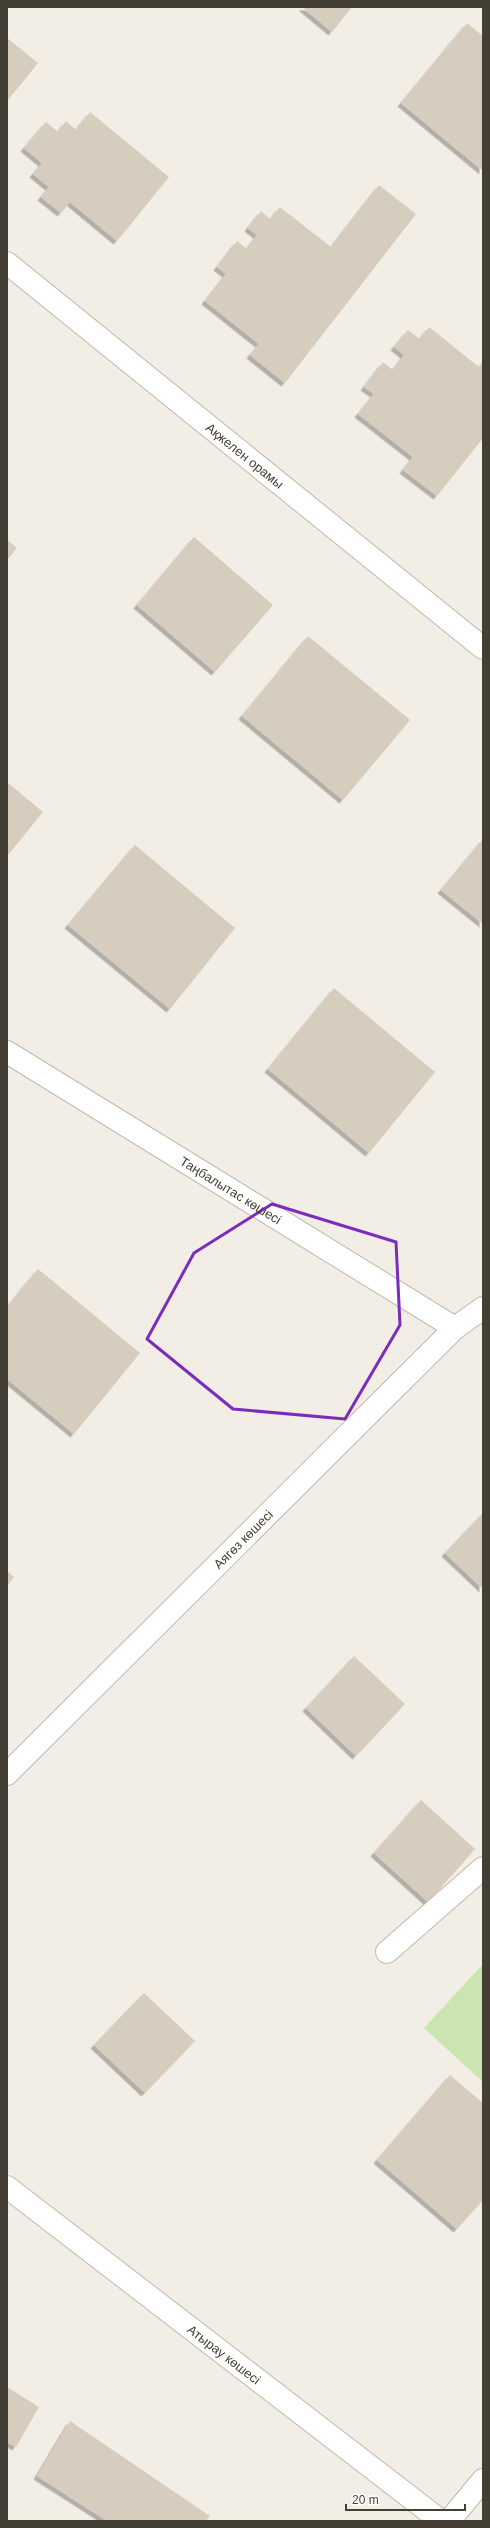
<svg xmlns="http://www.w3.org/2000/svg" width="490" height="2528" font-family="Arial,sans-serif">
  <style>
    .green { fill: #cae5af }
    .building { fill: #d6cdbe; filter: url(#shadow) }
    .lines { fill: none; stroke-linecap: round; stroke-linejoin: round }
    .lane-casing { stroke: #c0b9ab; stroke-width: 24 }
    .street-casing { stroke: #c0b9ab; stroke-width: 24 }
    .lane { stroke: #fff; stroke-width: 22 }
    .street { stroke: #fff; stroke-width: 22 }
    .marked { fill: none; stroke: #7b2cbf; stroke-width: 3; stroke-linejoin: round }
    .labels { text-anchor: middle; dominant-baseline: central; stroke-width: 3; stroke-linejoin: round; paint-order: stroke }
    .street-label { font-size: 13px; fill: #443f35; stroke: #fff }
  </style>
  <defs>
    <filter id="shadow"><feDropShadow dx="-3.5" dy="3.5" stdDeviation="0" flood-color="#0004"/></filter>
  </defs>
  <rect width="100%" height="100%" fill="#f2eee5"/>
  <!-- green -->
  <polygon class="green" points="483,1964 483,2082 424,2028"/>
  <!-- building -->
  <g class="building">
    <polygon points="302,7 352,7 332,32"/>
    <polygon points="467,23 483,36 483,171 401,103"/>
    <polygon points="7,38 38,63 7,101"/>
    <polygon points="90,112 169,177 117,241 70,202 61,213 41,197 49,187 33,174 42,163 24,148 46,122 58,132 66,121 76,130"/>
    <polygon points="379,185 416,214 285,383 250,355 259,344 205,301 226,274 217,267 237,241 247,249 257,235 248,228 261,211 270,219 280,207 331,247"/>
    <polygon points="429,327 479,367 483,361 483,438 437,496 403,470 413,457 358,414 374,394 364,387 383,362 393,370 404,355 394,347 408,330 420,339"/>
    <polygon points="194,537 273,605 215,672 137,605"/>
    <polygon points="7,540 17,548 7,560"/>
    <polygon points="308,636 410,720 343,800 242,716"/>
    <polygon points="7,782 43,812 7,856"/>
    <polygon points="483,839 483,924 441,890"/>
    <polygon points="135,845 235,928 170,1009 68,925"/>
    <polygon points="334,988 435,1072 369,1153 268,1069"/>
    <polygon points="38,1269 140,1353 74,1434 7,1379 7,1307"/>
    <polygon points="483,1513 483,1589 445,1553"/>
    <polygon points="7,1571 14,1577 7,1586"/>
    <polygon points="354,1656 405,1704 356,1756 306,1708"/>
    <polygon points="421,1800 475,1849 428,1902 374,1853"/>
    <polygon points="144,1993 195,2041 145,2093 94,2045"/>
    <polygon points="450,2075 483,2103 483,2200 457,2229 377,2160"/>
    <polygon points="7,2387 39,2407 16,2447 7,2442"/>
    <polygon points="70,2421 210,2516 206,2521 107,2521 37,2476"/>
  </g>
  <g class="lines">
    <!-- lane casing -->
    <g class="lane-casing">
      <polyline id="lane" points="387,1952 483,1868"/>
    </g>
    <!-- street casing -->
    <g class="street-casing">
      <g id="street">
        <path id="s1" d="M7 263 483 648"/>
        <path id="s2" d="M7 1052 455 1328"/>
        <path id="s3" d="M7 1774 455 1328 483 1308"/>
        <path id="s4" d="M7 2187 441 2521"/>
        <polyline points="449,2521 483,2480"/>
      </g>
    </g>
    <!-- lane -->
    <use href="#lane" class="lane"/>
    <!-- street -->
    <use href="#street" class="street"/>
  </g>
  <!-- marked area -->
  <path class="marked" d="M272 1204 396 1242 400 1325 345 1419 233 1409 147 1339 194 1253Z"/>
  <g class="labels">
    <!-- street labels -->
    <g class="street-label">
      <text stroke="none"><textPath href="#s1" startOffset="306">Ақжелен орамы</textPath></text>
      <text stroke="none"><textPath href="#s2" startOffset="263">Таңбалытас көшесі</textPath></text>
      <text stroke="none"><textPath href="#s3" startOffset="333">Аягөз көшесі</textPath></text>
      <text stroke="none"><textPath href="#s4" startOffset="274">Атырау көшесі</textPath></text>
    </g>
  </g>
  <!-- border -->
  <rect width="490" height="2528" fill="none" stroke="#443f35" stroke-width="16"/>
  <!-- scale -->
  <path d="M346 2504v6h119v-6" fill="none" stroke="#443f35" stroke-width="2"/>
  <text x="352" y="2504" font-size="12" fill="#443f35" stroke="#ffffff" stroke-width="3" paint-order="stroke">20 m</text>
</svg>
